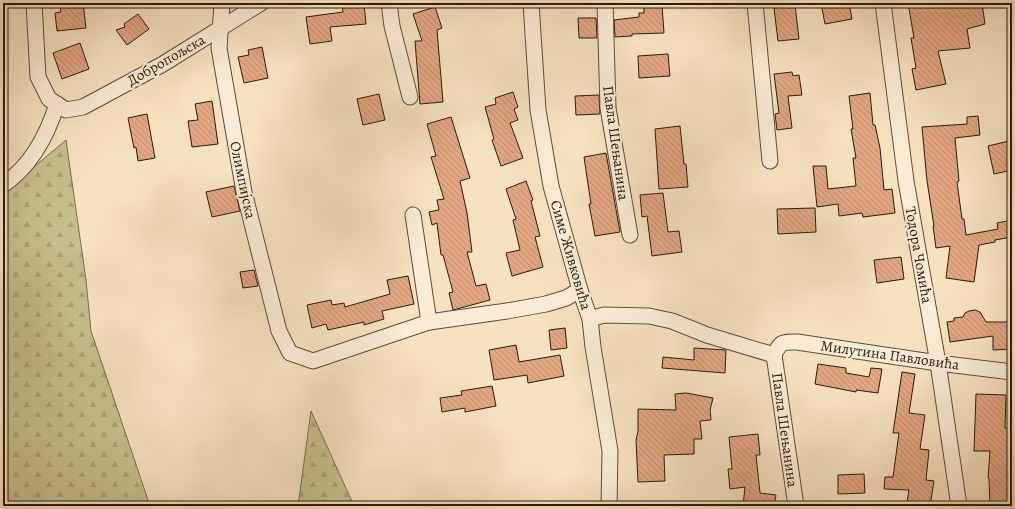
<svg xmlns="http://www.w3.org/2000/svg" width="1015" height="509" font-family="Alegreya,serif">
  <style>
    .forest { fill: url(#forest-firs); stroke: #766e4e }
    .building { fill: url(#building-back-hatch); stroke: #271b0e }
    .lines { fill: none; stroke-linecap: round; stroke-linejoin: round }
    .minor-casing { stroke: #5b4d3a; stroke-width: 17 }
    .minor { stroke: #faecd6; stroke-width: 15 }
    .labels { text-anchor: middle; dominant-baseline: central; stroke-width: 4; stroke-linejoin: round; paint-order: stroke }
    .street-label { font-size: 15px; fill: #271b0e; stroke: #faecd6 }
  </style>
  <defs>
    <pattern id="forest-firs" width="22" height="20" patternUnits="userSpaceOnUse"><rect width="22" height="20" fill="#c5c08d"/><path d="M5 1l3.5 6h-7zM16 11l3.5 6h-7z" fill="#a9a478"/></pattern>
    <pattern id="building-back-hatch" width="6" height="6" patternUnits="userSpaceOnUse"><rect width="6" height="6" fill="#e2a683"/><path d="M-1 5l2 2M0 0l6 6M5-1l2 2" fill="none" stroke="#c28e70"/></pattern>
  </defs>
  <rect width="100%" height="100%" fill="#f7e2c0"/>
  <filter id="stains"><feTurbulence type="fractalNoise" baseFrequency=".005" numOctaves="4"/><feColorMatrix values="0 0 0 0 .2 0 0 0 0 .09 0 0 0 0 .02 0 0 0 .5 -.17"/></filter>
  <radialGradient id="worn" r=".72"><stop offset=".6" stop-color="#630" stop-opacity="0"/><stop offset="1" stop-color="#630" stop-opacity=".3"/></radialGradient>
  <!-- forest -->
  <g class="forest">
    <polygon points="66,140 86,280 91,331 150,506 3,506 3,193"/>
    <polygon points="311,411 354,506 298,506"/>
  </g>
  <!-- building -->
  <g class="building">
    <polygon points="59,3 83,3 86,28 57,31 55,13 61,12"/>
    <polygon points="342,3 364,3 366,24 330,27 332,41 310,44 306,17 343,12"/>
    <polygon points="821,3 849,3 852,19 825,24"/>
    <polygon points="908,3 982,3 985,24 967,29 970,48 938,51 946,84 916,90 912,69 916,68 911,38 914,38"/>
    <polygon points="795,5 799,39 778,41 774,8"/>
    <polygon points="662,6 664,33 632,34 632,36 615,37 614,20 639,17 639,13 644,13 644,7"/>
    <polygon points="435,7 442,28 437,30 443,102 420,104 415,41 422,41 413,14"/>
    <polygon points="138,14 149,29 127,45 116,30 125,27 124,24"/>
    <polygon points="578,18 596,18 597,38 579,38"/>
    <polygon points="80,43 89,69 62,79 53,53"/>
    <polygon points="262,47 268,78 244,83 238,57 249,55 248,50"/>
    <polygon points="668,54 670,76 639,78 638,56"/>
    <polygon points="792,72 793,76 799,75 802,95 788,96 792,128 777,130 775,114 779,113 774,74"/>
    <polygon points="513,92 518,107 514,109 518,120 510,123 523,158 501,166 492,140 494,139 485,107 496,104 495,98"/>
    <polygon points="870,93 873,125 875,125 880,148 884,190 892,189 895,213 863,217 862,213 839,216 838,204 817,207 813,166 826,166 828,189 856,186 853,158 856,158 851,129 853,129 849,96"/>
    <polygon points="379,94 385,120 363,125 357,99"/>
    <polygon points="599,95 600,114 576,115 575,96"/>
    <polygon points="212,101 218,144 192,147 188,121 198,120 195,104"/>
    <polygon points="147,114 155,158 138,161 136,147 134,148 128,118"/>
    <polygon points="978,116 980,135 955,138 959,181 957,182 962,219 964,219 966,235 998,229 997,223 1012,220 1012,237 995,240 995,242 979,245 974,282 946,278 950,246 936,248 933,226 934,226 927,181 922,127 967,124 967,117"/>
    <polygon points="451,117 470,178 460,181 467,213 472,252 467,252 476,286 486,284 490,300 453,310 449,293 453,292 443,255 441,255 437,223 432,225 429,212 439,210 437,200 444,199 431,157 436,156 427,124"/>
    <polygon points="680,126 684,164 686,164 688,187 659,189 655,129"/>
    <polygon points="1009,141 1012,157 1012,170 994,174 988,146"/>
    <polygon points="606,153 620,232 595,236 589,204 591,204 584,157"/>
    <polygon points="526,181 533,200 531,201 540,236 535,237 543,267 512,276 506,253 520,250 513,220 516,219 506,189"/>
    <polygon points="234,186 240,211 212,217 206,192"/>
    <polygon points="663,193 668,232 679,231 682,252 652,256 647,216 642,217 640,195"/>
    <polygon points="815,208 816,232 778,234 777,209"/>
    <polygon points="901,257 904,279 877,283 874,260"/>
    <polygon points="254,270 258,286 243,288 240,272"/>
    <polygon points="408,276 414,304 382,311 384,319 364,325 364,322 328,330 326,324 312,328 307,305 331,300 332,305 344,303 345,307 390,294 387,280"/>
    <polygon points="975,310 980,312 986,322 1012,322 1012,349 993,350 993,336 950,342 947,322 954,321 954,318 963,317 965,313 969,311"/>
    <polygon points="565,328 567,348 551,350 549,330"/>
    <polygon points="516,345 519,362 560,355 564,376 528,383 527,375 494,380 489,350"/>
    <polygon points="694,348 726,350 725,373 662,368 663,357 694,360"/>
    <polygon points="818,364 846,368 846,373 869,377 871,368 882,369 878,393 856,390 856,392 815,384"/>
    <polygon points="902,372 915,374 909,413 925,415 920,449 929,450 926,480 934,481 930,506 907,502 909,490 884,489 885,477 893,477 899,433 893,433"/>
    <polygon points="492,386 496,406 465,412 465,408 442,412 440,398 462,395 461,391"/>
    <polygon points="686,393 713,398 710,410 711,420 700,421 702,439 694,439 694,454 664,455 665,481 638,482 636,440 638,431 638,409 676,410 675,394"/>
    <polygon points="976,394 1006,395 1005,428 1009,428 1009,444 1012,444 1012,506 990,506 989,478 988,478 990,451 974,451"/>
    <polygon points="758,434 760,455 756,455 760,493 776,495 774,506 743,506 745,487 730,489 728,469 732,469 729,437"/>
    <polygon points="864,474 865,493 838,494 838,475"/>
  </g>
  <g class="lines">
    <!-- minor casing -->
    <g class="minor-casing">
      <g id="minor">
        <polyline points="34,3 38,77 49,99 66,110 83,107 163,64 261,3"/>
        <polyline points="222,3 219,48 244,192 279,331 290,353 313,361 429,322 507,311 546,304 566,298 580,290"/>
        <polyline points="389,3 392,26 410,97"/>
        <polyline points="531,3 538,110 551,186 580,290 590,319 593,347 610,451 609,506"/>
        <polyline points="605,3 608,108 630,235"/>
        <polyline points="755,3 770,161"/>
        <polyline points="883,3 906,181 938,363 959,506"/>
        <path d="M3 185C31 166 47 136 57 104"/>
        <polyline points="413,215 429,322"/>
        <polyline points="590,319 604,315 649,316 672,321 707,335 774,355"/>
        <path d="M774 355C781 341 782 342 797 342L938 363 1012 372"/>
        <polyline points="774,355 796,506"/>
      </g>
    </g>
    <!-- minor -->
    <use href="#minor" class="minor"/>
  </g>
  <g class="labels">
    <!-- street labels -->
    <g class="street-label">
      <text transform="translate(166 60) rotate(-30)">Добропољска</text>
      <text transform="translate(616 143) rotate(82)">Павла Шењанина</text>
      <text transform="translate(243 180) rotate(78)">Олимпијска</text>
      <text transform="translate(571 255) rotate(74)">Симе Живковића</text>
      <text transform="translate(919 255) rotate(80)">Тодора Чомића</text>
      <text transform="translate(890 355) rotate(8)">Милутина Павловића</text>
      <text transform="translate(785 430) rotate(82)">Павла Шењанина</text>
    </g>
  </g>
  <!-- margin -->
  <rect width="1015" height="509" fill="none" stroke="#f7e2c0" stroke-width="16"/>
  <rect x="4" y="4" width="1007" height="501" fill="none" stroke="#271b0e" stroke-width="2"/>
  <rect x="8" y="8" width="999" height="493" fill="none" stroke="#271b0e"/>
  <rect width="100%" height="100%" filter="url(#stains)"/>
  <rect width="100%" height="100%" fill="url(#worn)"/>
</svg>
